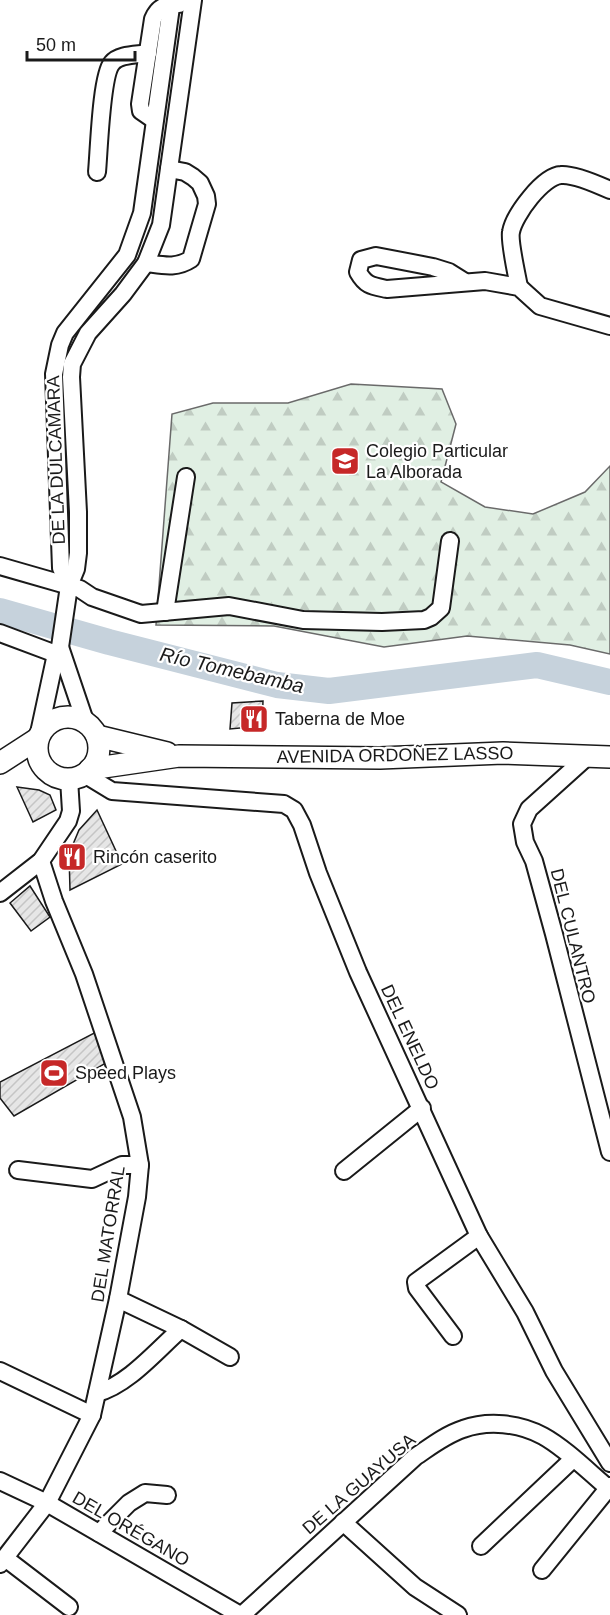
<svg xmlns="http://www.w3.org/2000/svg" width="610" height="1615" font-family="Helvetica,sans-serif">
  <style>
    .forest { fill: url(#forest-firs); stroke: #6a6a6a; stroke-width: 1.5 }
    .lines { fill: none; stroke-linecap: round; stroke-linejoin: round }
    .river { stroke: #c6d2dc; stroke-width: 26 }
    .building { fill: url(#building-hatch); stroke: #1a1a1a; stroke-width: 1.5 }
    .minor-casing { stroke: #1a1a1a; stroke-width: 20 }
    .major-casing { stroke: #1a1a1a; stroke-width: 24 }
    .minor { stroke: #fff; stroke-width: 16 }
    .major { stroke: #fff; stroke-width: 21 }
    .labels { text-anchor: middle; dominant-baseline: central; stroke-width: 4.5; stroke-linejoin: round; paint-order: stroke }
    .poi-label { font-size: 18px; fill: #1a1a1a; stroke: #fff; text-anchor: start }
    .street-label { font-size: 18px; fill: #1a1a1a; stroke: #fff }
    .water-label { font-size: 20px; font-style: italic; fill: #1a1a1a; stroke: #fff }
  </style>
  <defs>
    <pattern id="forest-firs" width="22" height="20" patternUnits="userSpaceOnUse" patternTransform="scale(1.5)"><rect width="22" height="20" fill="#e0efe3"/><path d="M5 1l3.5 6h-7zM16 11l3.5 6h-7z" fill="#c0ccc2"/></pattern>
    <pattern id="building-hatch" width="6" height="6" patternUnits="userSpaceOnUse" patternTransform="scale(1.5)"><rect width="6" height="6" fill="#e6e6e6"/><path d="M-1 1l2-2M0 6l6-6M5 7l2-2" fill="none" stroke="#c5c5c5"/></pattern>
  </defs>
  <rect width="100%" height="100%" fill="#fff"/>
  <!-- forest -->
  <polygon class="forest" points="351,384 442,389 456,424 441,482 485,507 533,514 585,492 610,466 610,654 570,645 467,636 384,647 274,626 156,625 172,414 213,403 288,403"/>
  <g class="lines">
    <!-- river -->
    <polyline class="river" points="0,611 109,642 277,685 329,691 537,665 610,682"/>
  </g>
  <!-- building -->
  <g class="building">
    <polygon points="263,701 262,726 230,729 232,703"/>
    <polygon points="17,787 39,790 50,795 56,810 33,822"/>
    <polygon points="97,810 122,864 70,890 69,854 79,830"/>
    <polygon points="30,886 50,917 31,931 10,903"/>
    <polygon points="98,1031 106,1063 14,1116 0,1098 0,1082"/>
  </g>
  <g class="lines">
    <!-- minor casing -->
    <g class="minor-casing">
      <g id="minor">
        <path d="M154 120 141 111 140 104 153 19C158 7 166 4 179 4"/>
        <path d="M97 172C99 152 101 76 112 63 119 54 137 55 148 53"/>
        <path d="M146 263C162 265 176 269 191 259L207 204 206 196 200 183 193 177 185 172 169 169"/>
        <path d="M465 282 449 272 433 267 376 256 361 260 358 272C366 286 372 286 387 289L485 281 519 287 540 306 610 326"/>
        <path d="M519 287C517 276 509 241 511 232 514 215 543 176 561 175 573 174 599 185 610 190"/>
        <polyline points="0,566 80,589 92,597 141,614 229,606 303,620 382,622 424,620 431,617 441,608 450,541"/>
        <polyline points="69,586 61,568 54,374 60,345 65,333 127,255 142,213 172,0"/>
        <polyline points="165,612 186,477"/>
        <polyline points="0,633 56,654"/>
        <polyline points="60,647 85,721"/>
        <polyline points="39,733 56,654 60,647 69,586 76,569 78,553 78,512 71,377 72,364 88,333 123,294 146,263 161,225 193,0"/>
        <polyline points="589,755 529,809 522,824 525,842 534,861 554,934 610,1152"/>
        <polyline points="84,774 112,791 284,804 294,810 302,825 318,873 358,972 479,1236 525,1312 554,1371 610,1463"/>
        <polyline points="0,893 41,861 68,821 71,811 69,779"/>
        <polyline points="18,1170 92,1179 122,1165 140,1165"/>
        <polyline points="344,1171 422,1108"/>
        <polyline points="181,1329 230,1357"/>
        <polyline points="453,1336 417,1288 416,1282 479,1236"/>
        <polyline points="0,1371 92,1415"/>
        <path d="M97 1393C128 1385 157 1350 181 1329L118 1299"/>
        <polyline points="0,1481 47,1503 240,1615"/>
        <polyline points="343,1522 415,1587 458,1615"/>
        <polyline points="99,1533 129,1503 145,1493 167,1495"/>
        <polyline points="481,1546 573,1459"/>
        <polyline points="5,1558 69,1607"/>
        <polyline points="0,1564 47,1503 92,1415 118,1299 137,1197 140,1165 132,1117 84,974 54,901 41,861"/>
        <polyline points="542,1570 610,1486"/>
        <path d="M242 1615 415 1457C430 1447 445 1435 463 1429 488 1420 519 1423 543 1436 565 1448 589 1472 608 1488"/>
      </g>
    </g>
    <!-- major casing -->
    <g class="major-casing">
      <g id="major">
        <circle cx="68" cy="748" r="31"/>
        <polyline points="97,736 167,753"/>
        <polyline points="0,763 37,739"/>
        <polyline points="90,769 179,756 380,758 503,753 610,757"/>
      </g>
    </g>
    <!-- minor -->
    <use href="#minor" class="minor"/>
    <!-- major -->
    <use href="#major" class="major"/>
  </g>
  <!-- icons -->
  <defs>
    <g id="school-square" transform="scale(1.5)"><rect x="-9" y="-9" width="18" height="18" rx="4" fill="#c62828" stroke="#fff"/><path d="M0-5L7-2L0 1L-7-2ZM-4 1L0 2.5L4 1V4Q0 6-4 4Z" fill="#fff"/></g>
    <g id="restaurant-square" transform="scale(1.5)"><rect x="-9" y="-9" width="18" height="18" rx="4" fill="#c62828" stroke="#fff"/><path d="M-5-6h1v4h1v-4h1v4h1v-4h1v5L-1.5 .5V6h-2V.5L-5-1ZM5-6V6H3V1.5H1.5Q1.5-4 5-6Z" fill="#fff"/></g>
    <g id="stadium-square" transform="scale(1.5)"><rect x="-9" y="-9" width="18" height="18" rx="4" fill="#c62828" stroke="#fff"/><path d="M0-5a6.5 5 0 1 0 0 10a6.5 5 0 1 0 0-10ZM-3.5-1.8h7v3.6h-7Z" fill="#fff"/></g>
  </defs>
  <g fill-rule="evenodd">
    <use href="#school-square" x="345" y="461"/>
    <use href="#restaurant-square" x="254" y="719"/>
    <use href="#restaurant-square" x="72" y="857"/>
    <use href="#stadium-square" x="54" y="1073"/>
  </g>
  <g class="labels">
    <!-- poi labels -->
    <g class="poi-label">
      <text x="366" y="451">Colegio Particular<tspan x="366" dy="21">La Alborada</tspan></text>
      <text x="275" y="719">Taberna de Moe</text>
      <text x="93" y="857">Rincón caserito</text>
      <text x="75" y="1073">Speed Plays</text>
    </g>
    <!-- street labels -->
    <g class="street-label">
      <text transform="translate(56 460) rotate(-92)">DE LA DULCAMARA</text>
      <text transform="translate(395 755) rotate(-1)">AVENIDA ORDOÑEZ LASSO</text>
      <text transform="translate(573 936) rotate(76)">DEL CULANTRO</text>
      <text transform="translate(410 1037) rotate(65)">DEL ENELDO</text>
      <text transform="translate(108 1234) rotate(-81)">DEL MATORRAL</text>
      <text transform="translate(359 1484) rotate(-41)">DE LA GUAYUSA</text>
      <text transform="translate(131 1529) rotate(30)">DEL ORÉGANO</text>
    </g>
    <!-- water labels -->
    <g class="water-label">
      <text transform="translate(232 670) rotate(13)">Río Tomebamba</text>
    </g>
  </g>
  <!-- scale -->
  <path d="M27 51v9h108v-9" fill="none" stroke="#1a1a1a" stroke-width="3"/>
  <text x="36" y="51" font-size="18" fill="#1a1a1a" stroke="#ffffff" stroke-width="4.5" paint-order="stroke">50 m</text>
</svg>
